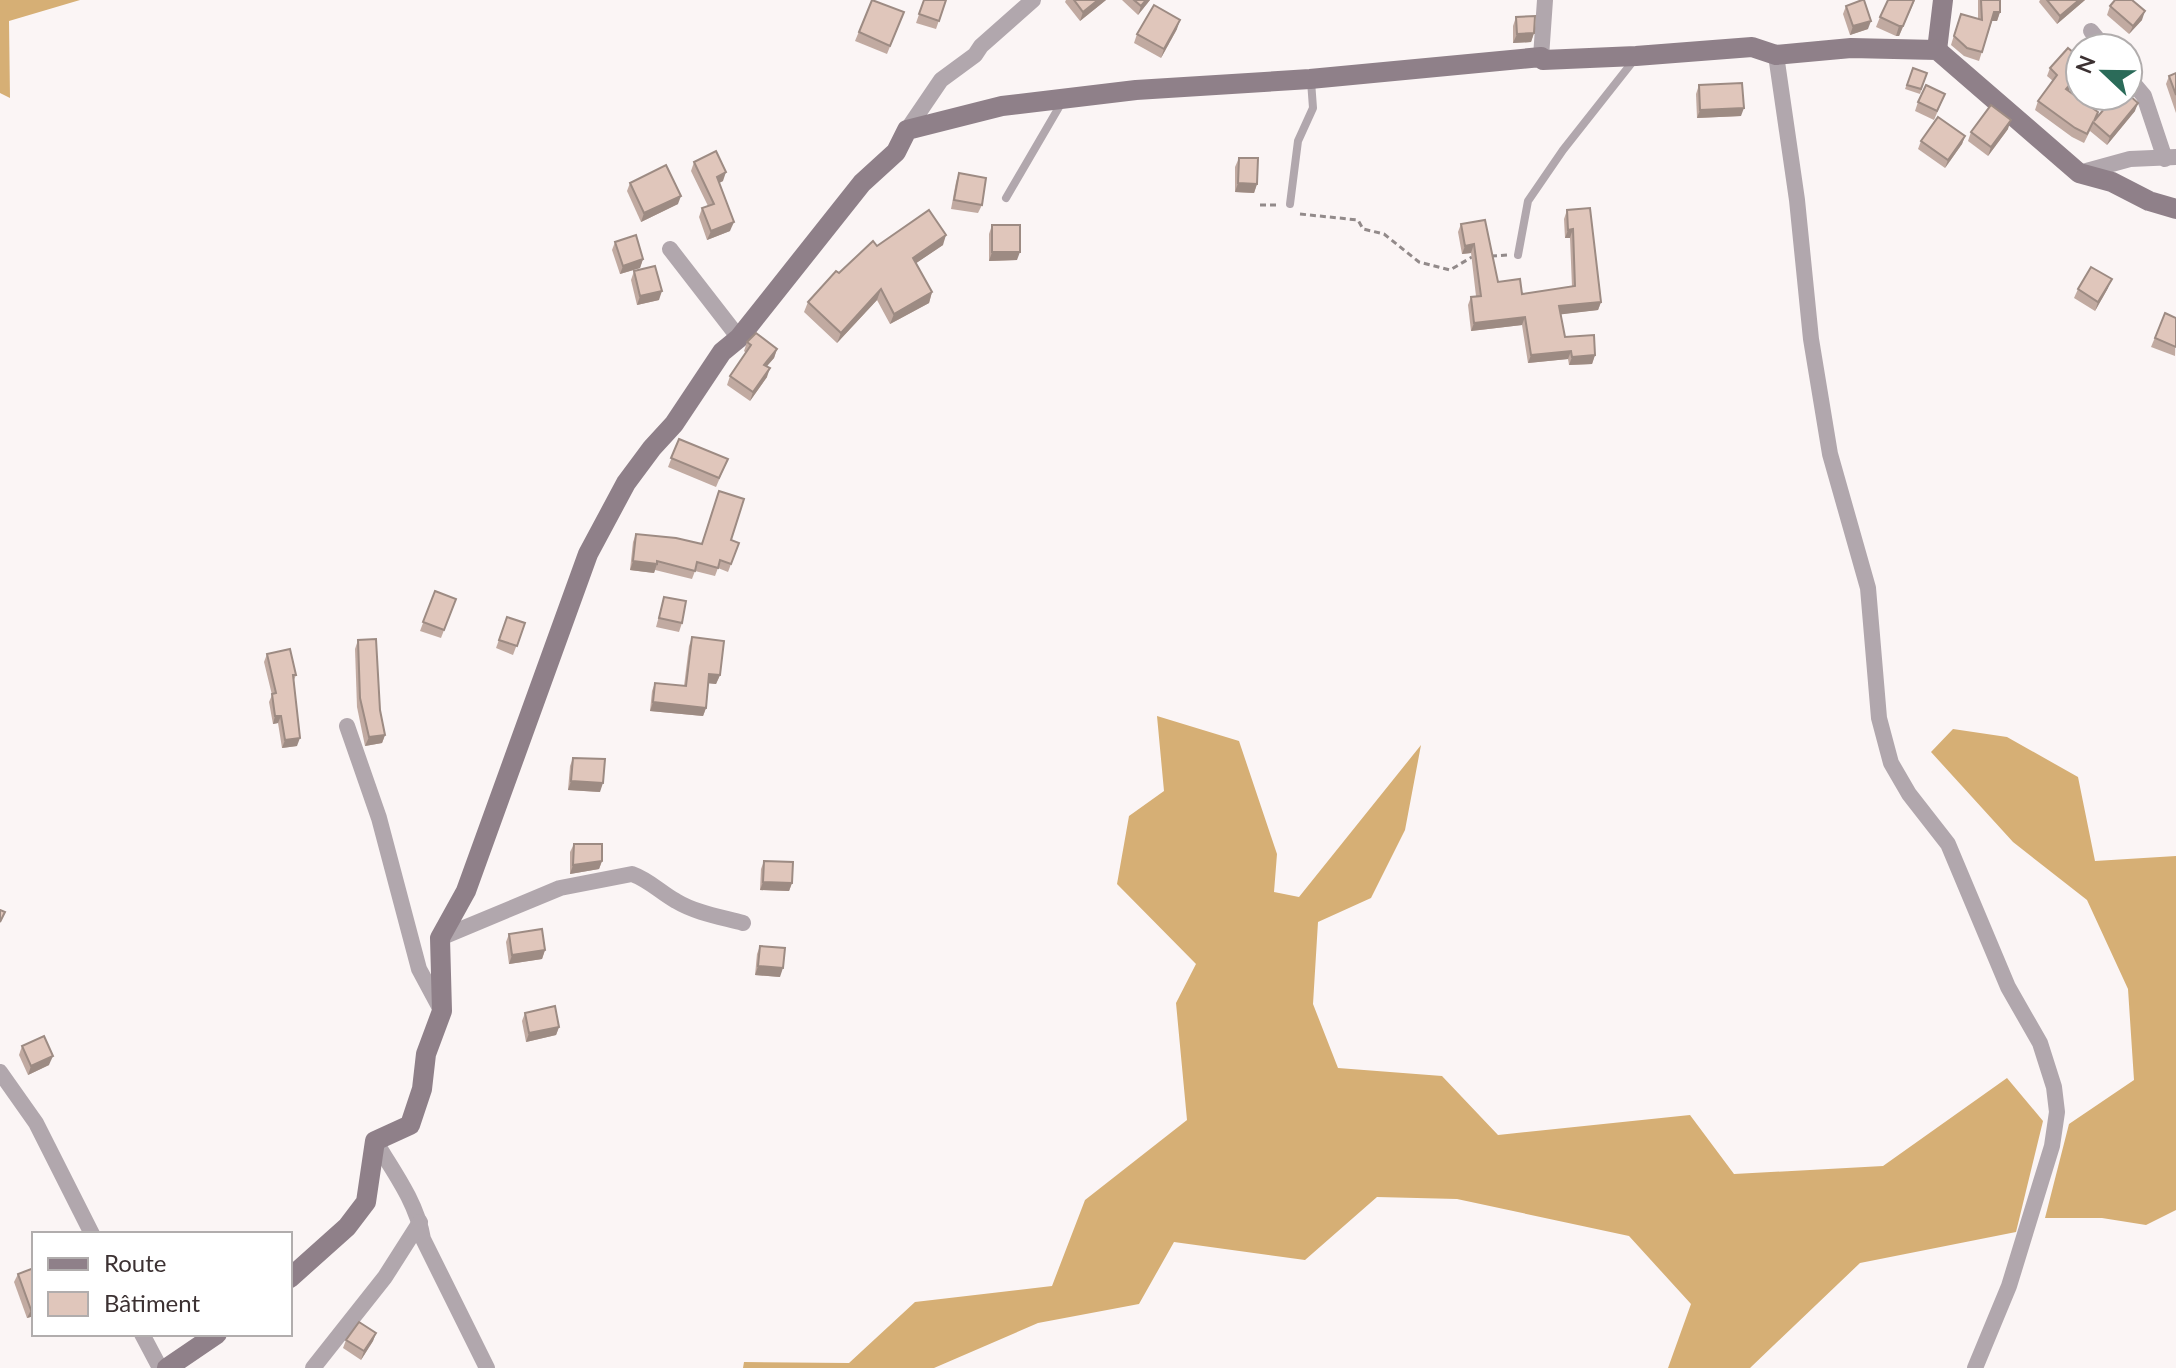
<svg xmlns="http://www.w3.org/2000/svg" width="2176" height="1368" font-family="Lato,sans-serif">
  <style>
    .forest { fill: #d6af75 }
    .lines { fill: none; stroke-linecap: round; stroke-linejoin: round }
    .path { stroke: #928a8a; stroke-width: 3; stroke-dasharray: 6 4; stroke-linecap: butt }
    .lane { stroke: #b1a7ad; stroke-width: 8 }
    .street { stroke: #b1a7ad; stroke-width: 16 }
    .secondary { stroke: #8f8089; stroke-width: 20 }
    .wall { fill: #c1aaa1 }
    .shaded-wall { fill: #9d8b83 }
    .building { fill: #e0c6bb; stroke: #9d8b83; stroke-width: 2 }
  </style>
  <rect width="100%" height="100%" fill="#fbf5f5"/>
  <!-- forest -->
  <g class="forest">
    <polygon points="0,0 80,0 9,21 10,98 0,93"/>
    <polygon points="1157,716 1239,741 1277,854 1274,892 1299,897 1421,745 1405,830 1371,898 1318,922 1313,1004 1338,1068 1442,1076 1498,1135 1690,1115 1734,1174 1883,1166 2007,1078 2043,1121 2016,1232 1860,1263 1750,1368 1668,1368 1691,1304 1629,1236 1457,1199 1377,1197 1305,1260 1174,1242 1139,1304 1038,1323 934,1368 743,1368 744,1362 849,1363 915,1302 1052,1286 1085,1200 1187,1120 1176,1003 1196,964 1117,884 1129,816 1164,791"/>
    <polygon points="1953,729 2007,737 2078,777 2095,861 2176,856 2176,1210 2146,1225 2102,1218 2045,1218 2069,1124 2134,1080 2128,989 2087,900 2013,842 1931,752"/>
  </g>
  <g class="lines">
    <!-- path -->
    <g class="path">
      <polyline points="1260,205 1276,205"/>
      <polyline points="1300,214 1358,220 1363,229 1384,234 1419,262 1450,270 1472,257"/>
      <polyline points="1491,256 1508,255"/>
    </g>
    <!-- lane -->
    <g class="lane">
      <polyline points="1006,198 1062,102"/>
      <polyline points="1290,204 1298,141 1313,108 1311,81"/>
      <polyline points="1518,255 1528,201 1563,150 1634,60"/>
    </g>
    <!-- street -->
    <g class="street">
      <polyline points="2091,31 2105,48"/>
      <polyline points="1776,55 1797,200 1811,339 1830,454 1868,588 1879,718 1891,763 1909,794 1948,844 2008,987 2040,1043 2054,1087 2057,1112 2052,1146 2009,1286 1975,1368"/>
      <polyline points="1541,57 1545,0"/>
      <polyline points="2128,77 2144,96 2165,159"/>
      <polyline points="907,130 941,80 975,55 981,46 1033,0"/>
      <polyline points="2079,173 2130,159 2176,157"/>
      <polyline points="670,249 739,338"/>
      <polyline points="347,726 379,818 419,969 441,1010"/>
      <path d="M440 938 560 888 632 874C649 880 660 892 676 901 696 913 721 917 743 923"/>
      <polyline points="0,1072 36,1123 92,1234"/>
      <path d="M375 1141C394 1172 417 1203 423 1239L487 1368"/>
      <polyline points="142,1334 160,1368"/>
      <polyline points="313,1368 385,1277 420,1222"/>
    </g>
    <!-- secondary -->
    <g class="secondary">
      <polyline points="1937,50 1943,0"/>
      <polyline points="290,1278 347,1227 366,1202 375,1141 410,1125 422,1089 426,1054 442,1011 440,938 466,891 588,554 626,483 652,448 674,424 722,352 739,338 862,183 896,152 907,130 1002,106 1136,90 1310,79 1541,57 1543,60 1636,56 1752,47 1776,55 1851,48 1937,50 2079,173 2112,182 2149,201 2176,209"/>
      <polyline points="167,1368 217,1334"/>
    </g>
  </g>
  <!-- wall -->
  <g class="wall">
    <polygon points="872,0 904,12 887,54 855,41"/>
    <polygon points="924,0 946,0 936,29 916,23"/>
    <polygon points="1066,0 1106,0 1080,21 1065,2"/>
    <polygon points="1122,0 1150,0 1138,15"/>
    <polygon points="1915,0 1899,36 1896,36 1876,27 1880,17"/>
    <polygon points="1978,0 2000,0 2000,12 1997,21 1992,21 1979,61 1964,56 1951,45 1958,22 1978,19"/>
    <polygon points="2040,0 2085,0 2057,24 2039,2"/>
    <polygon points="1846,6 1868,29 1850,35 1843,14"/>
    <polygon points="2110,6 2142,20 2129,34 2107,15"/>
    <polygon points="1516,17 1534,33 1531,42 1513,43 1513,26"/>
    <polygon points="1177,29 1161,58 1134,43 1137,34"/>
    <polygon points="2068,48 2069,91 2096,119 2135,111 2107,145 2090,131 2084,143 2072,137 2035,110 2038,101 2053,81 2047,76 2050,68"/>
    <polygon points="1913,68 1927,73 1920,94 1905,89"/>
    <polygon points="2176,73 2176,113 2166,84 2169,76"/>
    <polygon points="1699,85 1741,116 1697,118 1696,94"/>
    <polygon points="1945,94 1934,120 1915,111 1918,102"/>
    <polygon points="2008,129 1988,156 1968,141 1971,132"/>
    <polygon points="1965,136 1962,144 1945,168 1918,149 1921,141"/>
    <polygon points="1239,158 1257,184 1254,193 1235,192 1235,167"/>
    <polygon points="694,162 723,181 719,183 730,231 707,240 699,217 702,208 708,206 691,171"/>
    <polygon points="959,173 982,205 978,213 951,209 956,182"/>
    <polygon points="630,183 678,204 641,222 627,191"/>
    <polygon points="1567,210 1601,302 1598,310 1561,314 1565,337 1595,355 1592,364 1569,365 1568,359 1528,363 1522,325 1471,331 1468,305 1471,297 1476,296 1471,253 1462,254 1458,232 1461,224 1498,282 1522,294 1572,287 1570,238 1565,238 1564,219"/>
    <polygon points="992,225 1017,260 989,261 989,234"/>
    <polygon points="615,242 643,259 640,268 620,274 612,250"/>
    <polygon points="943,245 916,263 932,292 929,303 890,324 877,300 837,343 804,312 808,302 839,273 877,246"/>
    <polygon points="634,271 659,300 637,305 631,280"/>
    <polygon points="2108,288 2095,311 2074,298 2078,289"/>
    <polygon points="2165,313 2176,318 2175,356 2151,347"/>
    <polygon points="747,342 777,349 774,358 767,366 767,377 750,401 727,385 730,376 746,353 744,351"/>
    <polygon points="679,439 728,459 716,487 668,467"/>
    <polygon points="636,534 701,544 731,540 739,543 728,572 718,568 715,576 695,571 692,579 655,570 654,573 630,570 633,542"/>
    <polygon points="435,591 456,599 441,638 420,631"/>
    <polygon points="664,597 682,623 679,632 656,627"/>
    <polygon points="507,617 525,623 513,655 496,648"/>
    <polygon points="692,637 720,675 716,684 708,683 706,708 703,716 650,711 652,691 655,683 684,686 689,646"/>
    <polygon points="358,640 380,710 385,735 382,743 365,746 357,707 355,649"/>
    <polygon points="267,654 296,675 294,680 297,746 282,748 278,723 273,724 269,702 272,695 264,662"/>
    <polygon points="573,758 600,792 568,790 570,766"/>
    <polygon points="574,844 602,861 599,869 570,874 570,852"/>
    <polygon points="764,861 792,883 789,891 760,890 761,869"/>
    <polygon points="509,934 545,950 542,959 509,964 506,942"/>
    <polygon points="760,946 780,977 755,975 757,954"/>
    <polygon points="525,1013 559,1027 556,1035 526,1042 522,1021"/>
    <polygon points="22,1046 49,1065 28,1075 19,1055"/>
    <polygon points="34,1268 34,1316 27,1318 14,1282 18,1274"/>
    <polygon points="376,1333 373,1341 361,1360 343,1348 346,1340"/>
  </g>
  <!-- shaded-wall -->
  <g class="shaded-wall">
    <polygon points="1098,0 1106,0 1080,21 1083,12"/>
    <polygon points="1146,0 1150,0 1138,15 1141,6"/>
    <polygon points="1914,0 1899,36 1896,36 1899,26"/>
    <polygon points="2079,0 2085,0 2057,24 2060,16"/>
    <polygon points="2145,11 2142,20 2129,34 2133,26"/>
    <polygon points="1994,12 2000,12 1997,21 1991,21"/>
    <polygon points="1180,20 1177,29 1161,58 1164,49"/>
    <polygon points="1871,21 1868,29 1850,35 1853,26"/>
    <polygon points="1534,33 1531,42 1513,43 1517,34"/>
    <polygon points="2080,73 2080,78 2063,97 2066,89"/>
    <polygon points="2138,103 2135,111 2107,145 2110,137"/>
    <polygon points="1744,108 1741,116 1697,118 1700,110"/>
    <polygon points="2011,120 2008,129 1988,156 1991,147"/>
    <polygon points="1965,136 1962,144 1945,168 1948,160"/>
    <polygon points="726,172 723,181 713,186 717,177"/>
    <polygon points="1238,183 1257,184 1254,193 1235,192"/>
    <polygon points="681,196 678,204 641,222 644,213"/>
    <polygon points="734,222 730,231 707,240 711,231"/>
    <polygon points="1573,229 1570,238 1565,238 1568,230"/>
    <polygon points="946,235 943,245 909,268 913,258"/>
    <polygon points="1474,244 1471,253 1462,254 1465,246"/>
    <polygon points="992,252 1020,252 1017,260 989,261"/>
    <polygon points="643,259 640,268 620,274 623,266"/>
    <polygon points="2112,279 2108,288 2095,311 2098,302"/>
    <polygon points="881,289 877,300 837,343 841,333"/>
    <polygon points="662,291 659,300 637,305 640,296"/>
    <polygon points="932,292 929,303 890,324 894,314"/>
    <polygon points="1601,302 1598,310 1556,315 1559,306"/>
    <polygon points="1525,317 1522,325 1471,331 1474,323"/>
    <polygon points="777,349 774,358 761,373 764,365"/>
    <polygon points="1571,351 1568,359 1528,363 1531,355"/>
    <polygon points="1595,355 1592,364 1569,365 1572,357"/>
    <polygon points="770,368 767,377 750,401 753,392"/>
    <polygon points="633,561 657,564 654,573 630,570"/>
    <polygon points="709,674 720,675 716,684 706,683"/>
    <polygon points="653,702 706,708 703,716 650,711"/>
    <polygon points="275,716 281,716 278,723 273,724"/>
    <polygon points="385,735 382,743 365,746 369,737"/>
    <polygon points="300,738 297,746 282,748 285,740"/>
    <polygon points="571,781 603,783 600,792 568,790"/>
    <polygon points="602,861 599,869 570,874 573,865"/>
    <polygon points="763,882 792,883 789,891 760,890"/>
    <polygon points="545,950 542,959 509,964 512,955"/>
    <polygon points="758,966 783,968 780,977 755,975"/>
    <polygon points="559,1027 556,1035 526,1042 529,1033"/>
    <polygon points="53,1056 49,1065 28,1075 31,1066"/>
    <polygon points="34,1309 34,1316 27,1318 31,1310"/>
    <polygon points="376,1333 373,1341 361,1360 364,1351"/>
  </g>
  <!-- building -->
  <g class="building">
    <polygon points="872,0 904,12 890,46 859,32"/>
    <polygon points="924,0 946,0 939,21 919,14"/>
    <polygon points="1074,0 1098,0 1083,12"/>
    <polygon points="1134,0 1146,0 1141,6"/>
    <polygon points="1862,0 1864,0 1871,21 1853,26 1846,6"/>
    <polygon points="1888,0 1914,0 1903,26 1899,26 1880,17"/>
    <polygon points="1981,0 2000,0 2000,12 1994,12 1982,52 1967,48 1954,36 1961,14 1982,20"/>
    <polygon points="2047,0 2079,0 2060,16"/>
    <polygon points="2115,0 2132,0 2145,11 2133,26 2110,6"/>
    <polygon points="1154,5 1180,20 1164,49 1137,34"/>
    <polygon points="1535,16 1534,33 1517,34 1516,17"/>
    <polygon points="2068,48 2080,58 2080,73 2066,89 2098,112 2094,121 2115,96 2128,96 2128,94 2138,103 2110,137 2093,122 2087,134 2075,128 2038,101 2057,75 2050,68"/>
    <polygon points="1913,68 1927,73 1921,89 1907,85"/>
    <polygon points="2176,73 2176,95 2169,76"/>
    <polygon points="1742,83 1744,108 1700,110 1699,85"/>
    <polygon points="1926,85 1945,94 1937,111 1918,102"/>
    <polygon points="1991,105 2011,120 1991,147 1971,132"/>
    <polygon points="1938,117 1965,136 1948,160 1921,141"/>
    <polygon points="716,151 726,172 717,177 734,222 711,231 702,208 714,204 694,162"/>
    <polygon points="1239,158 1258,158 1257,184 1238,183"/>
    <polygon points="666,165 681,196 644,213 630,183"/>
    <polygon points="959,173 986,178 982,205 954,200"/>
    <polygon points="1590,208 1601,302 1559,306 1565,337 1594,335 1595,355 1572,357 1571,351 1531,355 1525,317 1474,323 1471,297 1481,296 1474,244 1465,246 1461,224 1485,220 1498,282 1520,279 1522,294 1575,286 1573,229 1568,230 1567,210"/>
    <polygon points="929,210 946,235 913,258 932,292 894,314 881,289 841,333 808,302 836,271 839,273 873,241 877,246"/>
    <rect x="992" y="225" width="28" height="27"/>
    <polygon points="636,235 643,259 623,266 615,242"/>
    <polygon points="655,266 662,291 640,296 634,271"/>
    <polygon points="2091,267 2112,279 2098,302 2078,289"/>
    <polygon points="2165,313 2176,318 2176,347 2155,338"/>
    <polygon points="756,333 777,349 764,365 770,368 753,392 730,376 751,345 747,342"/>
    <polygon points="679,439 728,459 719,478 671,458"/>
    <polygon points="719,491 744,499 731,540 739,543 731,564 720,560 718,568 697,562 695,571 657,561 657,564 633,561 636,534 676,538 702,544"/>
    <polygon points="435,591 456,599 444,630 423,622"/>
    <polygon points="664,597 686,601 682,623 659,618"/>
    <polygon points="507,617 525,623 517,646 499,640"/>
    <polygon points="692,637 724,641 720,675 709,674 706,708 653,702 655,683 686,686"/>
    <polygon points="376,639 380,710 385,735 369,737 360,698 358,640"/>
    <polygon points="290,649 296,675 293,675 300,738 285,740 281,716 275,716 272,694 276,693 267,654"/>
    <polygon points="573,758 605,759 603,783 571,781"/>
    <polygon points="574,844 602,844 602,861 573,865"/>
    <polygon points="764,861 793,862 792,883 763,882"/>
    <polygon points="0,910 5,912 0,922"/>
    <polygon points="542,929 545,950 512,955 509,934"/>
    <polygon points="760,946 785,948 783,968 758,966"/>
    <polygon points="555,1006 559,1027 529,1033 525,1013"/>
    <polygon points="44,1036 53,1056 31,1066 22,1046"/>
    <polygon points="34,1268 34,1309 31,1310 18,1274"/>
    <polygon points="359,1322 376,1333 364,1351 346,1340"/>
  </g>
  <!-- legend -->
  <rect x="32" y="1232" width="260" height="104" fill="#ffffff" stroke="#b1adad" stroke-width="2"/>
  <rect x="48" y="1258" width="40" height="12" fill="#8f8089" stroke="#b1adad" stroke-width="2"/>
  <text x="104" y="1272" font-size="24" fill="#3c3132">Route</text>
  <rect x="48" y="1292" width="40" height="24" fill="#e0c6bb" stroke="#b1adad" stroke-width="2"/>
  <text x="104" y="1312" font-size="24" fill="#3c3132">Bâtiment</text>
  <!-- north arrow -->
  <g transform="translate(2104 72) rotate(292)"><circle r="38" fill="#ffffff" stroke="#b1adad" stroke-width="2"/>
  <path d="M0-6L14 30L0 20L-14 30Z" fill="#2b6b59"/>
  <text y="-12" font-size="22" font-weight="bold" text-anchor="middle" fill="#3c3132">N</text>
  </g>
</svg>
